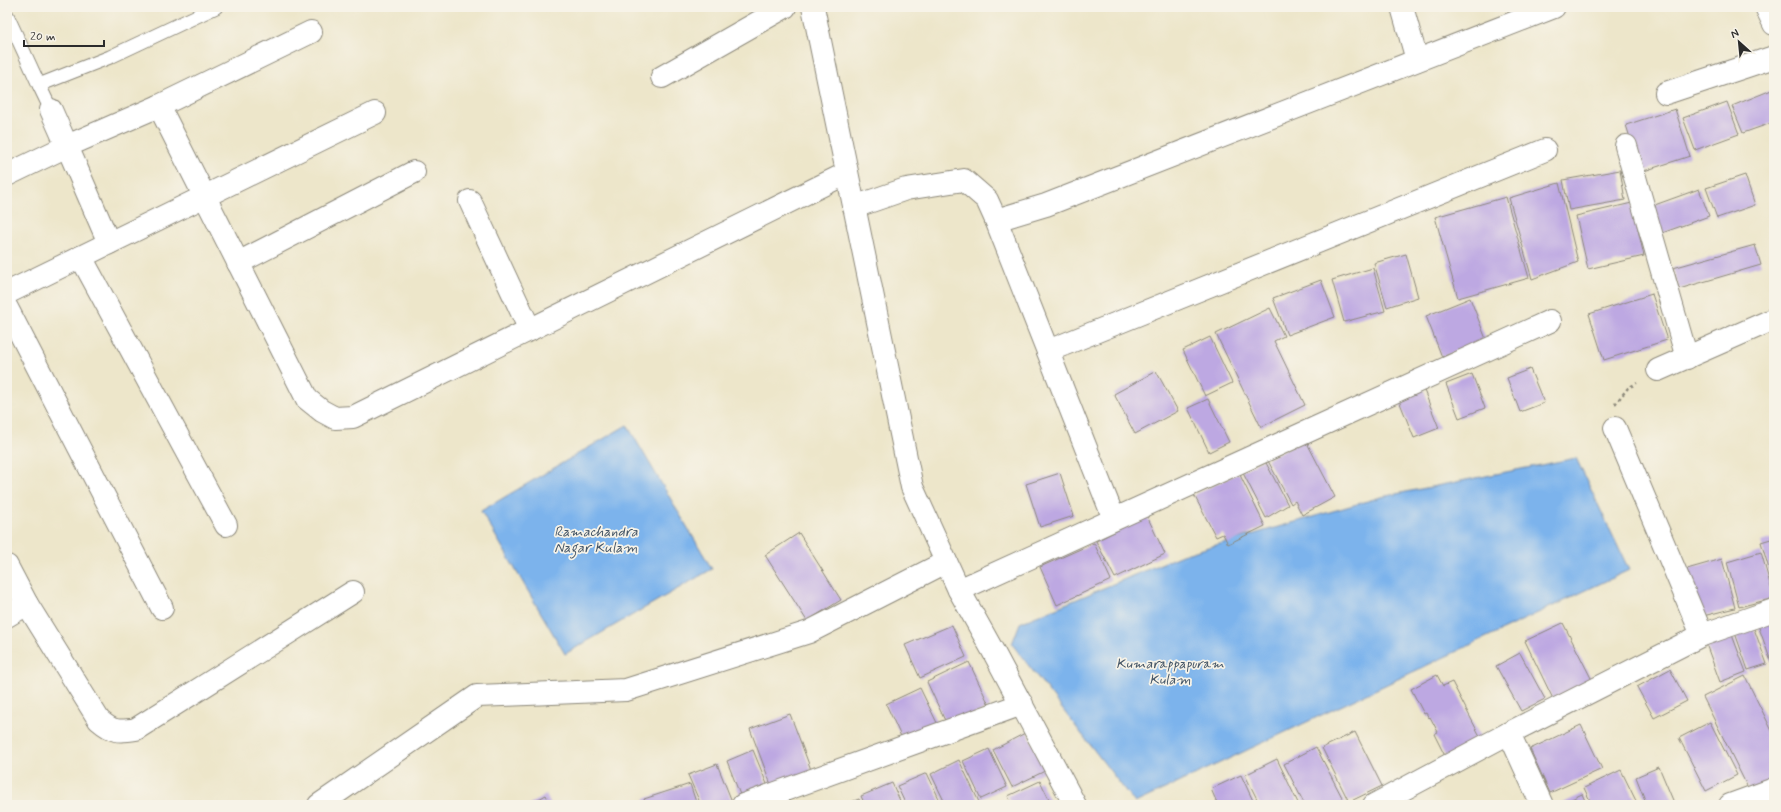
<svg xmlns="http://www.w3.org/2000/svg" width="1781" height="812" font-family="Mynerve,sans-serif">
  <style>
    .water { fill: #7cb3ec; stroke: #546f8c }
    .building { fill: #bda8e2 }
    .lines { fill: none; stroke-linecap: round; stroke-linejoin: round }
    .service-casing { stroke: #8c887a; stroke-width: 15 }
    .minor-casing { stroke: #8c887a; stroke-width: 24 }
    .path { stroke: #8c887a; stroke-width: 2.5; stroke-dasharray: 3 3; stroke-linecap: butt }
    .service { stroke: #fff; stroke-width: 13 }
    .minor { stroke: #fff; stroke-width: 22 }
    .labels { text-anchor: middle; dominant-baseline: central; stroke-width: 3.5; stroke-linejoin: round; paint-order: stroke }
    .water-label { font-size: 14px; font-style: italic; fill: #435465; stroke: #f7f3e8 }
  </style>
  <rect width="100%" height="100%" fill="#f7f3e8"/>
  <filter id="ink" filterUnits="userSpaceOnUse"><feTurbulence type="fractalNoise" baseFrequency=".025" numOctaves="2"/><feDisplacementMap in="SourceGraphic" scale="8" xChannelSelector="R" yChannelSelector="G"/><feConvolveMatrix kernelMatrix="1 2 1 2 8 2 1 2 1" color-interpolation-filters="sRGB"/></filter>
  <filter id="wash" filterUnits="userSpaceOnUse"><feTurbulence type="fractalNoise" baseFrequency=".012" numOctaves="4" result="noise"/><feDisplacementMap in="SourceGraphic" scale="16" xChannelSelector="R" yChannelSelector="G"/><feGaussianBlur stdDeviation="0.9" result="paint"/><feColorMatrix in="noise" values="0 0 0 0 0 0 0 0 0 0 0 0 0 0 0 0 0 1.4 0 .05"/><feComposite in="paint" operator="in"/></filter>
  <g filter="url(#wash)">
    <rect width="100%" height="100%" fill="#ede6ca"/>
    <!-- water -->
    <g class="water">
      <polygon points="627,425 712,569 565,654 481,511"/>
      <polygon points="1576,458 1629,570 1135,803 1012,644 1020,623 1182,555 1381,497"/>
    </g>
    <g id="blocks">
      <!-- building -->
      <g class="building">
        <polygon points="1774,89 1774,122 1743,133 1732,106"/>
        <polygon points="1727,102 1739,134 1695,150 1683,118"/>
        <polygon points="1675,109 1690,156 1641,172 1626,125"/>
        <polygon points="1620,170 1625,200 1569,210 1563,180"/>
        <polygon points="1745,175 1755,205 1717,218 1706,188"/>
        <polygon points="1559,183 1578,262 1532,279 1509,198"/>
        <polygon points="1699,189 1709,216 1662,233 1652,206"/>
        <polygon points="1506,197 1529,278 1458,298 1435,217"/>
        <polygon points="1632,203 1644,256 1588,269 1576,216"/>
        <polygon points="1755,245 1761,265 1679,289 1673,268"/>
        <polygon points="1406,254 1418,297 1387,307 1374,263"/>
        <polygon points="1373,268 1385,311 1344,322 1332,280"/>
        <polygon points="1321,280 1335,317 1287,335 1273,298"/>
        <polygon points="1652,294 1667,340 1604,360 1589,314"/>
        <polygon points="1470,298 1486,339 1442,357 1426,316"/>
        <polygon points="1270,308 1284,336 1274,341 1305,405 1261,427 1216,334"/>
        <polygon points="1210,337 1232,383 1205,396 1183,350"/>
        <polygon points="1530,369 1544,403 1520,412 1507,378"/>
        <polygon points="1156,371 1178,411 1135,434 1114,394"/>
        <polygon points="1472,374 1485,408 1459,418 1446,384"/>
        <polygon points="1423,388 1439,428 1414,438 1398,398"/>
        <polygon points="1208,399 1229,442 1209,452 1188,408"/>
        <polygon points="1305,439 1335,497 1302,515 1295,501 1291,504 1267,459"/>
        <polygon points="1264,459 1288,505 1266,518 1242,471"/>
        <polygon points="1060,473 1074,516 1040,527 1026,484"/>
        <polygon points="1239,473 1265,526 1228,544 1223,534 1216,537 1194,495"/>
        <polygon points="1147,516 1165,554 1115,578 1096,541"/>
        <polygon points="799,533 841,600 807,621 765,555"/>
        <polygon points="1774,538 1774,586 1761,542"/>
        <polygon points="1094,543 1111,580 1057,605 1040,567"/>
        <polygon points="1761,552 1774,598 1739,607 1727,562"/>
        <polygon points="1722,559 1735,608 1699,617 1687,569"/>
        <polygon points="1774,620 1774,670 1758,625"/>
        <polygon points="1563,623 1594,684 1555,703 1525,641"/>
        <polygon points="952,625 966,657 920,678 905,645"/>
        <polygon points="1753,626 1767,664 1748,670 1735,633"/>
        <polygon points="1732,635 1746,672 1720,682 1706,644"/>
        <polygon points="1520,653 1545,699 1521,711 1496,666"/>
        <polygon points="969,662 990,707 948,727 927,682"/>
        <polygon points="1670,669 1687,701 1654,718 1637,687"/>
        <polygon points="1437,675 1443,686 1452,682 1482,740 1446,758 1434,734 1438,732 1430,717 1429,718 1426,713 1424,714 1411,689"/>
        <polygon points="1745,676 1774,735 1774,780 1750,792 1703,697"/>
        <polygon points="920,688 939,727 904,743 886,704"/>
        <polygon points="790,714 813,775 773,790 750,729"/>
        <polygon points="1710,722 1737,775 1706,791 1679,738"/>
        <polygon points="1581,725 1602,769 1550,793 1530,749"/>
        <polygon points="1027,732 1047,770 1012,787 993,750"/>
        <polygon points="1355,732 1382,786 1349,802 1322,748"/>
        <polygon points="1316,747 1346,805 1305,805 1284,764"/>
        <polygon points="989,749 1007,787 981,799 963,761"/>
        <polygon points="753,750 769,789 742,800 727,761"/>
        <polygon points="1277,759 1299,805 1260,805 1245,775"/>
        <polygon points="959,760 979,802 973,805 946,805 931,774"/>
        <polygon points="717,764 733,804 701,805 688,775"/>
        <polygon points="1659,767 1675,805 1647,805 1636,777"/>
        <polygon points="1621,770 1638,805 1592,805 1584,788"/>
        <polygon points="927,773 942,805 906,805 897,786"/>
        <polygon points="1241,775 1255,805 1218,805 1211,789"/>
        <polygon points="1040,781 1052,805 1012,805 1008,796"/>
        <polygon points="892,783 902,805 865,805 861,796"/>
        <polygon points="690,784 697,805 646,805 644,799"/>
        <polygon points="1582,794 1587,805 1559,805"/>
        <polygon points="546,795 551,805 528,805"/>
        <polygon points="859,799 861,805 843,805"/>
      </g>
    </g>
  </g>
  <g filter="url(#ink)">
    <use href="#blocks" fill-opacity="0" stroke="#8c887a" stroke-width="1"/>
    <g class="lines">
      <!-- service casing -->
      <g class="service-casing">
        <g id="service">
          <polyline points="7,15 39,85 110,57 216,7"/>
          <polyline points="39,85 51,110"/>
        </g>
      </g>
      <!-- minor casing -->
      <g class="minor-casing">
        <g id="minor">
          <polyline points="813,7 912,487 959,590 993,651 1075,805"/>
          <polyline points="1402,7 1417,60"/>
          <polyline points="1766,7 1774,24"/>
          <polyline points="662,77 785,7"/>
          <polyline points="1666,93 1774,57"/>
          <polyline points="159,106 307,399 322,411 335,418 353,417 847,173"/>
          <polyline points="51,110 67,146 159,106 311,32"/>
          <polyline points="1626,146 1687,358"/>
          <polyline points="7,175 67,146 109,243"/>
          <polyline points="470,201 530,330"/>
          <polyline points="854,207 906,189 964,180 987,200 996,220 1046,205 1554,7"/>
          <polyline points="996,220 1114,519"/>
          <polyline points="81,257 226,525"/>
          <polyline points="238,263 414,172"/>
          <polyline points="7,293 375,113"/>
          <polyline points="7,308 162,608"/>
          <polyline points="1048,351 1545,150"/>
          <polyline points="1658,370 1774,319"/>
          <polyline points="1615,428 1702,635"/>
          <polyline points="7,566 27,604 7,616"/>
          <polyline points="959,590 1550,321"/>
          <path d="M27 604 99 720C113 732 118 732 136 729L353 592"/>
          <polyline points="1509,733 1542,805"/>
          <polyline points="319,805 477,696 626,690 809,632 946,562"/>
          <polyline points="743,805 1022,704"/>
          <polyline points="1374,805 1509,733 1702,635 1774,610"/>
          <polyline points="1730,805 1774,789"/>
        </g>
      </g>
      <!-- path -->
      <polyline class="path" points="1615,404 1628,388 1637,383"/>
      <!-- service -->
      <use href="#service" class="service"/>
      <!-- minor -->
      <use href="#minor" class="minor"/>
    </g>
  </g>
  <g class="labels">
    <!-- water labels -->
    <g class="water-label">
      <text x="596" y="532">Ramachandra<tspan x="596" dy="16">Nagar Kulam</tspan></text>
      <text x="1170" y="664">Kumarappapuram<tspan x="1170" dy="16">Kulam</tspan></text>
    </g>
  </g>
  <!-- margin -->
  <rect width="1781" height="812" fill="none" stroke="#f7f3e8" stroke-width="24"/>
  <!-- north arrow -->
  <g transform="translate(1739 42) rotate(333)" stroke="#f7f3e8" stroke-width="3" paint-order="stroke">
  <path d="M0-3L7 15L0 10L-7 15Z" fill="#2b2b2b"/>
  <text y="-6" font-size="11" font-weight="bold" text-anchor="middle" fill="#2b2b2b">N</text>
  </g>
  <!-- scale -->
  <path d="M24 40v6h80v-6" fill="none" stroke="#2b2b2b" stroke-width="2"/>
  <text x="30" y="40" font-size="12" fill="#2b2b2b" stroke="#f7f3e8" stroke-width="3" paint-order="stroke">20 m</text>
</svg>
